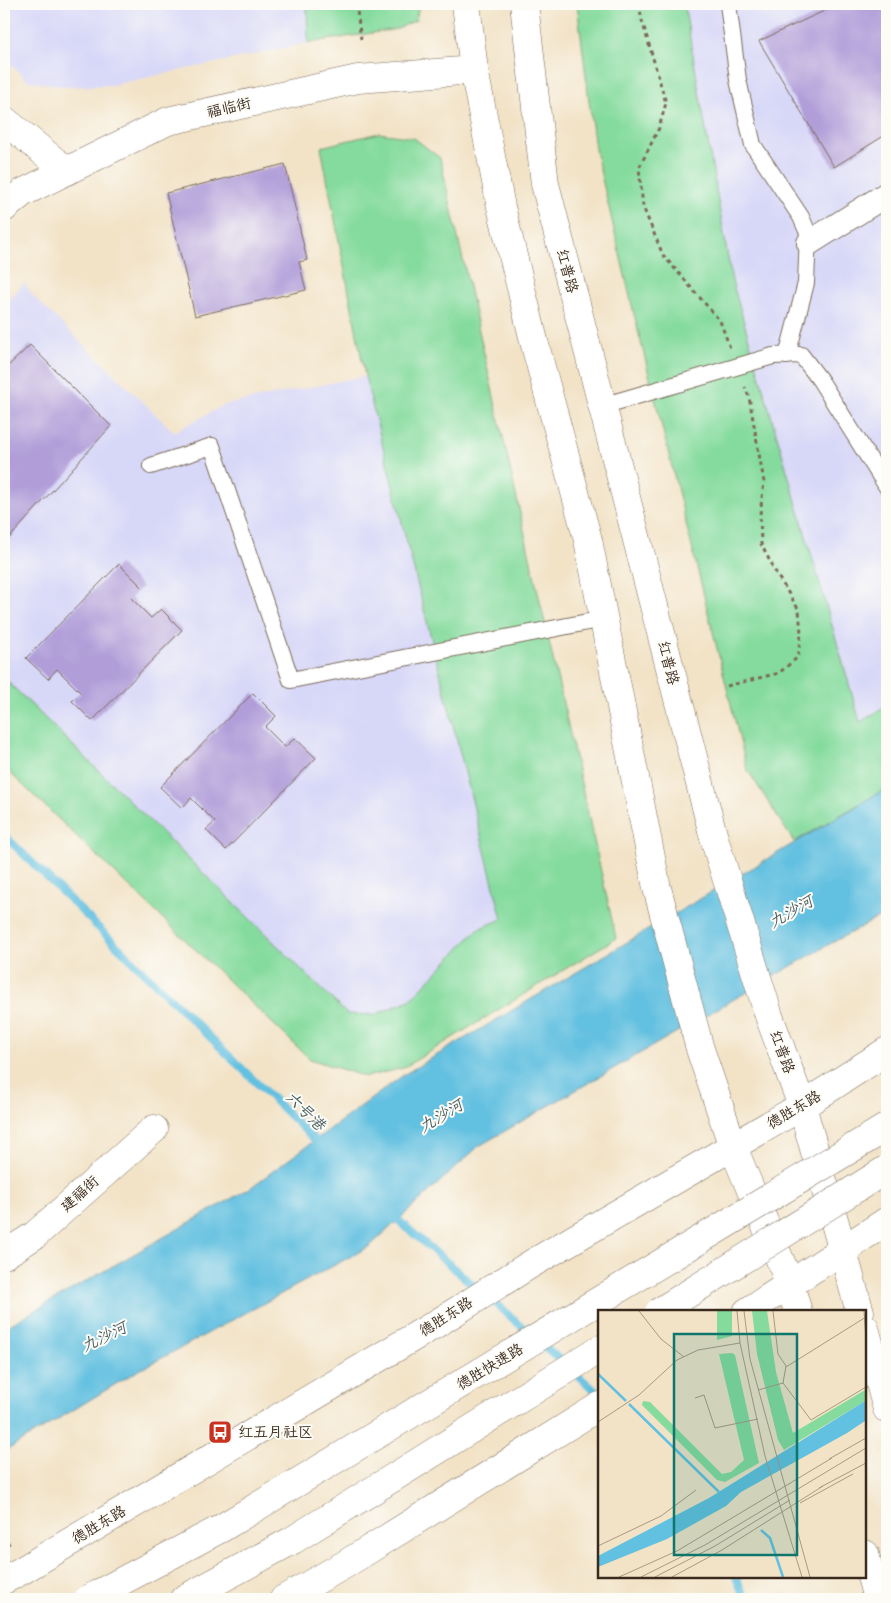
<svg xmlns="http://www.w3.org/2000/svg" width="891" height="1603" font-family="Pangolin,'LXGW WenKai TC',sans-serif">
  <style>
    .built { fill: #d7d7f8 }
    .green { fill: #85db9e; stroke: #60825e }
    .water { fill: #62c0e0; stroke: #4e757f }
    .lines { fill: none; stroke-linecap: round; stroke-linejoin: round }
    .stream { stroke: #62c0e0; stroke-width: 8 }
    .building { fill: #b19ed9 }
    .service-casing { stroke: #7b6b59; stroke-width: 18 }
    .pedestrian-casing { stroke: #7b6b59; stroke-width: 26 }
    .minor-casing { stroke: #7b6b59; stroke-width: 29 }
    .tertiary-casing { stroke: #7b6b59; stroke-width: 29 }
    .secondary-casing { stroke: #7b6b59; stroke-width: 29 }
    .primary-casing { stroke: #7b6b59; stroke-width: 29 }
    .trunk-casing { stroke: #7b6b59; stroke-width: 29 }
    .path { stroke: #7b6b59; stroke-width: 3; stroke-dasharray: 4 4; stroke-linecap: butt }
    .service { stroke: #fff; stroke-width: 16 }
    .pedestrian { stroke: #fff; stroke-width: 24 }
    .minor { stroke: #fff; stroke-width: 28 }
    .tertiary { stroke: #fff; stroke-width: 28 }
    .secondary { stroke: #fff; stroke-width: 28 }
    .primary { stroke: #fff; stroke-width: 28 }
    .trunk { stroke: #fff; stroke-width: 28 }
    .trunk-bridge-casing { stroke: #7b6b59; stroke-width: 29; stroke-linecap: butt }
    .trunk-bridge { stroke: #fff; stroke-width: 28 }
    .labels { text-anchor: middle; dominant-baseline: central; stroke-width: 4; stroke-linejoin: round; paint-order: stroke }
    .street-label { font-size: 15px; fill: #3b2a1e; stroke: #fdfcf7 }
    .poi-label { font-size: 15px; fill: #3b2a1e; stroke: #fdfcf7; text-anchor: start }
    .water-label { font-size: 16px; font-style: italic; fill: #495e62; stroke: #fdfcf7 }
    .inset-river { fill: none; stroke: #62c0e0; stroke-width: 2.5 }
    .inset-road { fill: none; stroke: #a99983; stroke-width: 1 }
    .view { fill: #0f766e; fill-opacity: 0.15; stroke: #0f766e; stroke-width: 2.5 }
    .inset-edge { fill: none; stroke: #3b2a1e; stroke-width: 2.5 }
  </style>
  <rect width="100%" height="100%" fill="#fdfcf7"/>
  <filter id="ink" filterUnits="userSpaceOnUse"><feTurbulence type="fractalNoise" baseFrequency=".02" numOctaves="2"/><feDisplacementMap in="SourceGraphic" scale="10" xChannelSelector="R" yChannelSelector="G"/><feConvolveMatrix kernelMatrix="1 2 1 2 8 2 1 2 1" color-interpolation-filters="sRGB"/></filter>
  <filter id="wash" filterUnits="userSpaceOnUse"><feTurbulence type="fractalNoise" baseFrequency=".0096" numOctaves="4" result="noise"/><feDisplacementMap in="SourceGraphic" scale="20" xChannelSelector="R" yChannelSelector="G"/><feGaussianBlur stdDeviation="1.12" result="paint"/><feColorMatrix in="noise" values="0 0 0 0 0 0 0 0 0 0 0 0 0 0 0 0 0 1.4 0 .05"/><feComposite in="paint" operator="in"/></filter>
  <g filter="url(#wash)">
    <rect width="100%" height="100%" fill="#f2e3c7"/>
    <!-- built -->
    <g class="built">
      <polygon points="4,4 307,4 308,43 112,85 68,87 28,81 4,58"/>
      <polygon points="684,4 887,4 887,706 860,722 732,281"/>
      <polygon points="24,283 33,296 174,432 224,405 365,376 502,919 478,929 410,1000 374,1015 347,1014 4,678 4,305"/>
    </g>
    <!-- green -->
    <g class="green">
      <polygon points="307,4 419,4 416,20 397,29 308,43"/>
      <polygon points="577,4 684,4 732,281 860,722 887,706 887,788 794,842 747,769 635,318 595,149"/>
      <polygon points="379,133 414,138 440,158 616,938 403,1068 366,1077 310,1059 4,767 4,678 347,1014 374,1015 410,1000 478,929 502,919 365,376 321,147"/>
    </g>
    <!-- water -->
    <polygon class="water" points="887,788 887,913 828,945 479,1146 370,1246 134,1373 4,1452 4,1328 250,1188 405,1074"/>
    <g class="lines">
      <!-- stream -->
      <g class="stream">
        <polyline points="4,835 322,1147"/>
        <polyline points="391,1214 479,1290"/>
        <polyline points="488,1297 600,1395"/>
        <polyline points="736,1577 745,1599"/>
      </g>
    </g>
    <g id="blocks">
      <!-- building -->
      <g class="building">
        <polygon points="839,4 887,4 887,134 834,167 759,41"/>
        <polygon points="285,164 307,260 299,262 306,290 195,316 166,193"/>
        <polygon points="30,345 111,426 4,544 4,370"/>
        <polygon points="119,564 142,587 131,598 151,618 161,609 182,630 92,721 72,701 81,693 57,669 48,679 26,658"/>
        <polygon points="253,693 276,716 265,727 285,747 295,738 316,758 226,850 206,830 215,822 191,798 182,808 160,787"/>
      </g>
    </g>
  </g>
  <g filter="url(#ink)">
    <use href="#blocks" fill-opacity="0" stroke="#7b6b59" stroke-width="1"/>
    <g class="lines">
      <!-- service casing -->
      <g class="service-casing">
        <g id="service">
          <polyline points="728,4 738,80 753,145 801,217 808,233 806,283 787,356"/>
          <polyline points="602,406 773,356 801,355 820,380 887,487"/>
          <polyline points="151,466 212,446 291,680 603,619"/>
        </g>
      </g>
      <!-- pedestrian casing -->
      <g class="pedestrian-casing">
        <polyline id="pedestrian" points="809,243 887,194"/>
      </g>
      <!-- minor casing -->
      <g class="minor-casing">
        <polyline id="minor" points="4,1255 35,1235 154,1129"/>
      </g>
      <!-- tertiary casing -->
      <g class="tertiary-casing">
        <g id="tertiary">
          <polyline points="4,120 67,171"/>
          <polyline points="4,208 22,193 168,121 358,79 474,70"/>
        </g>
      </g>
      <!-- secondary casing -->
      <g class="secondary-casing">
        <g id="secondary">
          <polyline points="466,4 474,70 501,207 535,345 588,540 657,888 700,1049 733,1147 790,1284 798,1312"/>
          <polyline points="524,4 545,184 714,838 769,1016 802,1106 860,1312"/>
          <polyline points="865,1328 887,1409"/>
          <polyline points="865,1554 877,1599"/>
        </g>
      </g>
      <!-- primary casing -->
      <g class="primary-casing">
        <g id="primary">
          <polyline points="747,1312 887,1221"/>
          <polyline points="4,1580 21,1571 439,1322 531,1264 802,1106 887,1051"/>
          <polyline points="284,1599 344,1565 600,1406"/>
        </g>
      </g>
      <!-- trunk casing -->
      <g class="trunk-casing">
        <polyline id="trunk" points="184,1599 293,1540 600,1349"/>
      </g>
      <!-- path -->
      <g class="path">
        <polyline points="356,4 361,39"/>
        <polyline points="640,4 641,17 666,103 659,128 639,168 643,207 663,255 720,321 730,348"/>
        <polyline points="727,686 779,673 798,657 801,633 799,610 777,575 761,544 760,514 764,482 749,397 745,387"/>
        <polyline points="4,1534 10,1547"/>
      </g>
      <!-- service -->
      <use href="#service" class="service"/>
      <!-- pedestrian -->
      <use href="#pedestrian" class="pedestrian"/>
      <!-- minor -->
      <use href="#minor" class="minor"/>
      <!-- tertiary -->
      <use href="#tertiary" class="tertiary"/>
      <!-- secondary -->
      <use href="#secondary" class="secondary"/>
      <!-- primary -->
      <use href="#primary" class="primary"/>
      <!-- trunk -->
      <use href="#trunk" class="trunk"/>
      <!-- trunk-bridge casing -->
      <g class="trunk-bridge-casing">
        <g id="trunk-bridge">
          <polyline points="659,1312 887,1169"/>
          <polyline points="88,1599 220,1529 887,1127"/>
        </g>
      </g>
      <!-- trunk-bridge -->
      <use href="#trunk-bridge" class="trunk-bridge"/>
    </g>
  </g>
  <!-- icons -->
  <defs>
    <g id="bus-square" transform="scale(1.25)"><rect x="-9" y="-9" width="18" height="18" rx="4" fill="#c8321e" stroke="#fdfcf7"/><path d="M-5-6H5V4H4V6H2V4H-2V6H-4V4H-5ZM-3.5-4V0h7V-4ZM-3.5 1.2v1.5H-2V1.2ZM2 1.2v1.5H3.5V1.2Z" fill="#fff"/></g>
  </defs>
  <g fill-rule="evenodd">
    <use href="#bus-square" x="220" y="1432"/>
  </g>
  <g class="labels">
    <!-- street labels -->
    <g class="street-label">
      <text transform="translate(229 108) rotate(-13)">福临街</text>
      <text transform="translate(567 271) rotate(75)">红普路</text>
      <text transform="translate(668 663) rotate(76)">红普路</text>
      <text transform="translate(782 1052) rotate(70)">红普路</text>
      <text transform="translate(794 1110) rotate(-31)">德胜东路</text>
      <text transform="translate(80 1194) rotate(-42)">建福街</text>
      <text transform="translate(446 1317) rotate(-32)">德胜东路</text>
      <text transform="translate(490 1367) rotate(-31)">德胜快速路</text>
      <text transform="translate(99 1525) rotate(-31)">德胜东路</text>
    </g>
    <!-- poi labels -->
    <g class="poi-label">
      <text x="238" y="1432">红五月社区</text>
    </g>
    <!-- water labels -->
    <g class="water-label">
      <text transform="translate(791 912) rotate(-30)">九沙河</text>
      <text transform="translate(305 1111) rotate(44)">六号港</text>
      <text transform="translate(441 1116) rotate(-31)">九沙河</text>
      <text transform="translate(104 1337) rotate(-26)">九沙河</text>
    </g>
  </g>
  <!-- overview -->
  <g transform="translate(598 1310)">
    <rect width="268" height="268" fill="#f2e3c7"/>
    <path d="M119 1H134V26L119 30ZM154 1H169L178 62 195 123 267 80V91L186 140 180 130 159 44ZM134 43 137 45 161 153 127 172 119 170 44 95 45 91 52 92 124 164 133 162 146 150 121 44Z" fill="#85db9e"/>
    <path d="M267 91V111L249 123 143 182 128 196 69 229 0 257V246L111 188Z" fill="#62c0e0"/>
    <path class="inset-river" d="M0 64 28 91M31 94 121 182M163 220 172 228 185 267"/>
    <path class="inset-road" d="M41 1 63 29 86 47M139 1 142 33 167 146 204 267M146 1 152 49 212 267M175 1 180 44 188 56 185 73M266 1 268 28M188 57 268 7M185 73 213 110 268 77M160 80 185 73M97 88 106 85 117 118 160 109M0 112 41 85 79 50 100 40 142 33M231 149 268 128M221 178 268 153M202 193 255 164M0 236 63 206 98 180M21 267 79 241 234 148M43 267 107 235 268 138M57 267 117 236 192 190M74 267 124 240 225 176"/>
    <path class="view" d="M76 24H199V245H76Z"/>
    <rect width="268" height="268" class="inset-edge"/>
  </g>
  <!-- margin -->
  <rect width="891" height="1603" fill="none" stroke="#fdfcf7" stroke-width="20"/>
</svg>
